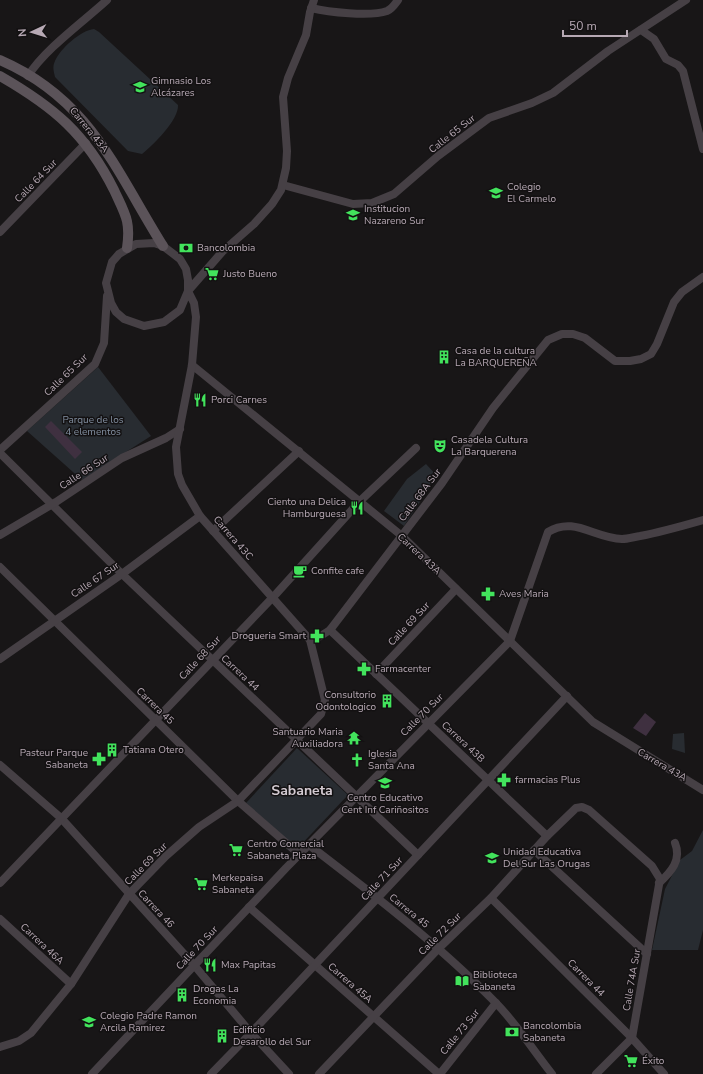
<svg xmlns="http://www.w3.org/2000/svg" width="703" height="1074" font-family="'Nunito Sans',sans-serif">
  <style>
    .green { fill: #282c31 }
    .water { fill: #3f3040 }
    .lines { fill: none; stroke-linecap: round; stroke-linejoin: round }
    .minor { stroke: #464045; stroke-width: 8 }
    .major { stroke: #5b5359; stroke-width: 10 }
    .labels { text-anchor: middle; dominant-baseline: central; stroke-width: 3; stroke-linejoin: round; paint-order: stroke }
    .poi-label { font-size: 10px; fill: #b7a9b4; stroke: #131112; text-anchor: start }
    .street-label { font-size: 10px; fill: #b7a9b4; stroke: #131112 }
    .park-label { font-size: 10px; fill: #828fa0; stroke: #131112 }
    .district-label { font-size: 14px; font-weight: bold; fill: #d3cad1; stroke: #131112 }
  </style>
  <rect width="100%" height="100%" fill="#181617"/>
  <!-- green -->
  <g class="green">
    <path d="M94 29 99 32 178 105C179 120 153 145 142 154L128 151 55 77C54 72 52 67 55 61 60 49 81 30 94 29Z"/>
    <polygon points="98,367 151,436 82,480 27,431"/>
    <polygon points="426,464 437,476 404,526 384,511 407,479"/>
    <polygon points="684,733 685,753 672,749 673,734"/>
    <polygon points="297,748 348,795 297,849 246,803"/>
    <polygon points="703,830 703,930 698,950 652,950 665,889 680,860 692,851"/>
  </g>
  <!-- water -->
  <g class="water">
    <polygon points="51,421 82,452 75,459 45,427"/>
    <polygon points="645,713 656,722 646,736 633,728"/>
  </g>
  <g class="lines">
    <!-- minor -->
    <g class="minor">
      <path d="M311 8C328 12 370 17 387 11 392 9 395 4 398 0"/>
      <polyline points="641,30 654,39 666,59 678,65 683,71 703,149"/>
      <path d="M28 76C45 49 83 22 107 0"/>
      <polyline points="283,185 353,204 372,203 394,194 438,156 489,118 532,103 553,93 608,51 686,0"/>
      <polyline points="0,232 86,143"/>
      <polyline points="192,365 402,536 593,722 703,790"/>
      <polyline points="0,450 95,364 104,343 107,296"/>
      <polyline points="0,453 122,574 418,855"/>
      <polyline points="213,531 299,451"/>
      <polyline points="0,535 56,502 122,458 166,438 180,429"/>
      <polyline points="0,567 238,801 300,855"/>
      <polyline points="330,630 547,836"/>
      <polyline points="310,640 319,637 330,630 442,483 493,408 548,340 562,334 573,334 585,338 615,361 630,361 641,359 651,354 657,344 674,302 682,292 703,277"/>
      <polyline points="0,659 122,574 200,516"/>
      <polyline points="376,674 456,589"/>
      <polyline points="0,765 61,818 194,965 251,1033 289,1074"/>
      <path d="M309 845C373 894 438 944 495 1002 516 1023 533 1050 552 1074"/>
      <polyline points="534,850 647,954"/>
      <polyline points="0,883 276,594 359,502 416,448"/>
      <path d="M659 883C671 872 682 860 675 843"/>
      <polyline points="491,898 632,1038 664,1074"/>
      <polyline points="249,907 439,1074"/>
      <polyline points="0,919 71,984"/>
      <polyline points="0,1047 19,1041 31,1033 71,984 129,894 166,856 199,827 238,801 321,714 325,700 310,640 200,516 182,485 178,474 176,447 192,365 196,317 194,303 188,291 188,280 186,269 180,259 163,246 154,243 136,244 119,254 112,262 106,283 111,303 116,312 124,319 144,326 164,322 180,310 188,291 222,252 254,224 272,204 281,190 286,168 287,151 283,97 288,78 306,35 310,12 314,0"/>
      <path d="M92 1074 286 868 510 641 548 532C574 516 594 538 622 539 627 539 634 537 640 536 661 532 682 526 703 520"/>
      <polyline points="211,1074 251,1033 567,696"/>
      <polyline points="319,1074 439,948 491,898 547,836 576,808 582,807 589,810 652,866 660,879 632,1038 596,1074"/>
      <polyline points="440,1074 496,1003"/>
    </g>
    <!-- major -->
    <g class="major">
      <path d="M0 60C90 99 115 169 163 246"/>
      <path d="M0 76C54 107 86 134 114 190 125 214 131 221 127 248"/>
    </g>
  </g>
  <!-- icons -->
  <defs>
    <g id="school-bare" transform="scale(1.08)"><path d="M0-5L7-2L0 1L-7-2ZM-4 1L0 2.5L4 1V4Q0 6-4 4Z" fill="#42e35c" stroke="#131112" stroke-width="2.5" paint-order="stroke"/></g>
    <g id="bank-bare" transform="scale(1.08)"><path d="M-6-4H6V4H-6ZM0-2.3a2.3 2.3 0 1 0 0 4.6a2.3 2.3 0 1 0 0-4.6Z" fill="#42e35c" stroke="#131112" stroke-width="2.5" paint-order="stroke"/></g>
    <g id="supermarket-bare" transform="scale(1.08)"><path d="M-6-5.5h2.5l.6 2H6L4.5 2H-2.5L-4.4-4H-6ZM-1.5 3.2a1.3 1.3 0 1 0 .1 0ZM3 3.2a1.3 1.3 0 1 0 .1 0Z" fill="#42e35c" stroke="#131112" stroke-width="2.5" paint-order="stroke"/></g>
    <g id="building-bare" transform="scale(1.08)"><path d="M-4-6H4V6H1V3H-1V6H-4ZM-2.5-4.3h1.7v1.8h-1.7ZM.8-4.3h1.7v1.8H.8ZM-2.5-1h1.7V.8h-1.7ZM.8-1h1.7V.8H.8Z" fill="#42e35c" stroke="#131112" stroke-width="2.5" paint-order="stroke"/></g>
    <g id="restaurant-bare" transform="scale(1.08)"><path d="M-5-6h1v4h1v-4h1v4h1v-4h1v5L-1.5 .5V6h-2V.5L-5-1ZM5-6V6H3V1.5H1.5Q1.5-4 5-6Z" fill="#42e35c" stroke="#131112" stroke-width="2.5" paint-order="stroke"/></g>
    <g id="theatre-bare" transform="scale(1.08)"><path d="M-5-5.5Q0-4 5-5.5V0Q5 5 0 6Q-5 5-5 0ZM-3.3-2.5H-1v1.5H-3.3ZM1-2.5H3.3v1.5H1ZM-2.8 1Q0 5.5 2.8 1Z" fill="#42e35c" stroke="#131112" stroke-width="2.5" paint-order="stroke"/></g>
    <g id="cafe-bare" transform="scale(1.08)"><path d="M-5.5-4.5H6V0H3Q3 3.5 0 3.5H-2.5Q-5.5 3.5-5.5 0ZM3-3.2v2h1.7v-2ZM-6 4.5H4V6H-6Z" fill="#42e35c" stroke="#131112" stroke-width="2.5" paint-order="stroke"/></g>
    <g id="pharmacy-bare" transform="scale(1.08)"><path d="M-2-6h4v4h4v4h-4v4h-4v-4h-4v-4h4Z" fill="#42e35c" stroke="#131112" stroke-width="2.5" paint-order="stroke"/></g>
    <g id="temple-bare" transform="scale(1.08)"><path d="M0-6L5-2H3V0L6.5 2.5H4V6H1.5V3h-3V6H-4V2.5H-6.5L-3 0V-2H-5Z" fill="#42e35c" stroke="#131112" stroke-width="2.5" paint-order="stroke"/></g>
    <g id="church-bare" transform="scale(1.08)"><path d="M-1.2-6h2.4v3.5h3.3v2.4h-3.3V6h-2.4V-.1h-3.3v-2.4h3.3Z" fill="#42e35c" stroke="#131112" stroke-width="2.5" paint-order="stroke"/></g>
    <g id="library-bare" transform="scale(1.08)"><path d="M-6-4Q-3-5.5-.7-3.5V5Q-3 3-6 4ZM6-4Q3-5.5 .7-3.5V5Q3 3 6 4Z" fill="#42e35c" stroke="#131112" stroke-width="2.5" paint-order="stroke"/></g>
  </defs>
  <g fill-rule="evenodd">
    <use href="#school-bare" x="140" y="87"/>
    <use href="#school-bare" x="496" y="193"/>
    <use href="#school-bare" x="353" y="215"/>
    <use href="#bank-bare" x="186" y="248"/>
    <use href="#supermarket-bare" x="212" y="274"/>
    <use href="#building-bare" x="444" y="357"/>
    <use href="#restaurant-bare" x="200" y="400"/>
    <use href="#theatre-bare" x="440" y="446"/>
    <use href="#restaurant-bare" x="357" y="508"/>
    <use href="#cafe-bare" x="300" y="571"/>
    <use href="#pharmacy-bare" x="488" y="594"/>
    <use href="#pharmacy-bare" x="317" y="636"/>
    <use href="#pharmacy-bare" x="364" y="669"/>
    <use href="#building-bare" x="387" y="701"/>
    <use href="#temple-bare" x="354" y="738"/>
    <use href="#building-bare" x="112" y="750"/>
    <use href="#pharmacy-bare" x="99" y="759"/>
    <use href="#church-bare" x="357" y="760"/>
    <use href="#pharmacy-bare" x="504" y="780"/>
    <use href="#school-bare" x="385" y="783"/>
    <use href="#supermarket-bare" x="236" y="850"/>
    <use href="#school-bare" x="492" y="858"/>
    <use href="#supermarket-bare" x="201" y="884"/>
    <use href="#restaurant-bare" x="210" y="965"/>
    <use href="#library-bare" x="462" y="981"/>
    <use href="#building-bare" x="182" y="995"/>
    <use href="#school-bare" x="89" y="1022"/>
    <use href="#bank-bare" x="512" y="1032"/>
    <use href="#building-bare" x="222" y="1036"/>
    <use href="#supermarket-bare" x="631" y="1061"/>
  </g>
  <g class="labels">
    <!-- poi labels -->
    <g class="poi-label">
      <text x="151" y="81">Gimnasio Los<tspan x="151" dy="12">Alcázares</tspan></text>
      <text x="507" y="187">Colegio<tspan x="507" dy="12">El Carmelo</tspan></text>
      <text x="364" y="209">Institucion<tspan x="364" dy="12">Nazareno Sur</tspan></text>
      <text x="197" y="248">Bancolombia</text>
      <text x="223" y="274">Justo Bueno</text>
      <text x="455" y="351">Casa de la cultura<tspan x="455" dy="12">La BARQUEREÑA</tspan></text>
      <text x="211" y="400">Porci Carnes</text>
      <text x="451" y="440">Casadela Cultura<tspan x="451" dy="12">La Barquerena</tspan></text>
      <text x="346" y="502" text-anchor="end">Ciento una Delica<tspan x="346" dy="12">Hamburguesa</tspan></text>
      <text x="311" y="571">Confite cafe</text>
      <text x="499" y="594">Aves Maria</text>
      <text x="306" y="636" text-anchor="end">Drogueria Smart</text>
      <text x="375" y="669">Farmacenter</text>
      <text x="376" y="695" text-anchor="end">Consultorio<tspan x="376" dy="12">Odontologico</tspan></text>
      <text x="343" y="732" text-anchor="end">Santuario Maria<tspan x="343" dy="12">Auxiliadora</tspan></text>
      <text x="123" y="750">Tatiana Otero</text>
      <text x="88" y="753" text-anchor="end">Pasteur Parque<tspan x="88" dy="12">Sabaneta</tspan></text>
      <text x="368" y="754">Iglesia<tspan x="368" dy="12">Santa Ana</tspan></text>
      <text x="515" y="780">farmacias Plus</text>
      <text x="385" y="798" text-anchor="middle">Centro Educativo<tspan x="385" dy="12">Cent Inf Cariñositos</tspan></text>
      <text x="247" y="844">Centro Comercial<tspan x="247" dy="12">Sabaneta Plaza</tspan></text>
      <text x="503" y="852">Unidad Educativa<tspan x="503" dy="12">Del Sur Las Orugas</tspan></text>
      <text x="212" y="878">Merkepaisa<tspan x="212" dy="12">Sabaneta</tspan></text>
      <text x="221" y="965">Max Papitas</text>
      <text x="473" y="975">Biblioteca<tspan x="473" dy="12">Sabaneta</tspan></text>
      <text x="193" y="989">Drogas La<tspan x="193" dy="12">Economia</tspan></text>
      <text x="100" y="1016">Colegio Padre Ramon<tspan x="100" dy="12">Arcila Ramirez</tspan></text>
      <text x="523" y="1026">Bancolombia<tspan x="523" dy="12">Sabaneta</tspan></text>
      <text x="233" y="1030">Edificio<tspan x="233" dy="12">Desarollo del Sur</tspan></text>
      <text x="642" y="1061">Éxito</text>
    </g>
    <!-- street labels -->
    <g class="street-label">
      <text transform="translate(89 130) rotate(51)">Carrera 43A</text>
      <text transform="translate(452 134) rotate(-38)">Calle 65 Sur</text>
      <text transform="translate(36 181) rotate(-46)">Calle 64 Sur</text>
      <text transform="translate(66 375) rotate(-44)">Calle 65 Sur</text>
      <text transform="translate(84 472) rotate(-33)">Calle 66 Sur</text>
      <text transform="translate(420 495) rotate(-53)">Calle 68A Sur</text>
      <text transform="translate(233 538) rotate(49)">Carrera 43C</text>
      <text transform="translate(419 554) rotate(43)">Carrera 43A</text>
      <text transform="translate(95 580) rotate(-34)">Calle 67 Sur</text>
      <text transform="translate(409 624) rotate(-47)">Calle 69 Sur</text>
      <text transform="translate(200 658) rotate(-47)">Calle 68 Sur</text>
      <text transform="translate(240 673) rotate(43)">Carrera 44</text>
      <text transform="translate(155 706) rotate(44)">Carrera 45</text>
      <text transform="translate(422 715) rotate(-45)">Calle 70 Sur</text>
      <text transform="translate(463 742) rotate(43)">Carrera 43B</text>
      <text transform="translate(662 765) rotate(30)">Carrera 43A</text>
      <text transform="translate(146 864) rotate(-45)">Calle 69 Sur</text>
      <text transform="translate(382 879) rotate(-47)">Calle 71 Sur</text>
      <text transform="translate(156 909) rotate(47)">Carrera 46</text>
      <text transform="translate(409 911) rotate(39)">Carrera 45</text>
      <text transform="translate(440 934) rotate(-45)">Calle 72 Sur</text>
      <text transform="translate(42 944) rotate(43)">Carrera 46A</text>
      <text transform="translate(197 948) rotate(-47)">Calle 70 Sur</text>
      <text transform="translate(586 978) rotate(45)">Carrera 44</text>
      <text transform="translate(632 980) rotate(-80)">Calle 74A Sur</text>
      <text transform="translate(350 983) rotate(41)">Carrera 45A</text>
      <text transform="translate(460 1032) rotate(-51)">Calle 73 Sur</text>
    </g>
    <!-- park labels -->
    <g class="park-label">
      <text x="93" y="420">Parque de los<tspan x="93" dy="12">4 elementos</tspan></text>
    </g>
    <!-- district labels -->
    <g class="district-label">
      <text x="302" y="790">Sabaneta</text>
    </g>
  </g>
  <!-- north arrow -->
  <g transform="translate(32 32) rotate(266)" stroke="#131112" stroke-width="3" paint-order="stroke">
  <path d="M0-3L7 15L0 10L-7 15Z" fill="#b7a9b4"/>
  <text y="-6" font-size="11" font-weight="bold" text-anchor="middle" fill="#b7a9b4">N</text>
  </g>
  <!-- scale -->
  <path d="M563 30v6h64v-6" fill="none" stroke="#b7a9b4" stroke-width="2"/>
  <text x="569" y="30" font-size="12" fill="#b7a9b4" stroke="#131112" stroke-width="3" paint-order="stroke">50 m</text>
</svg>
